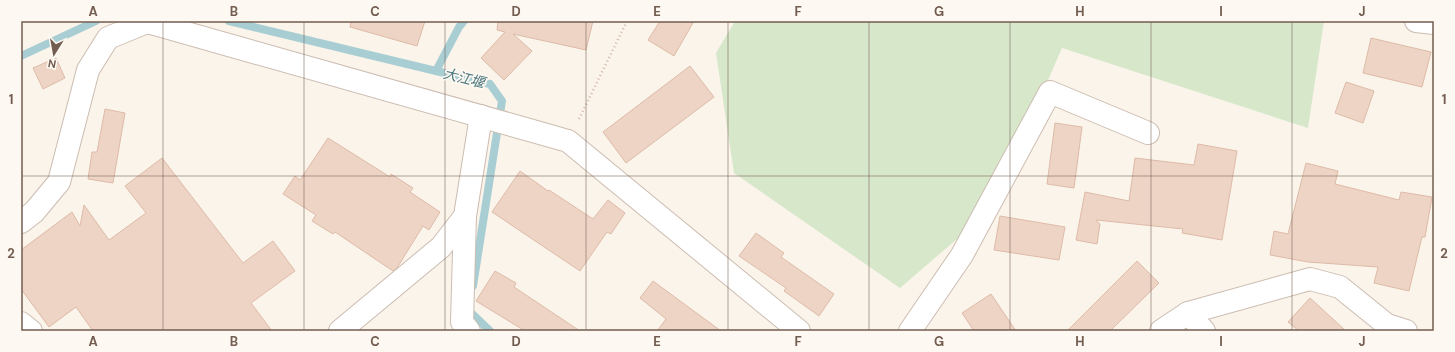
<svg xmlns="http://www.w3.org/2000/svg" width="1455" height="352" font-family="'DM Sans','Noto Sans JP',sans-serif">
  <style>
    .green { fill: #d7e7ca }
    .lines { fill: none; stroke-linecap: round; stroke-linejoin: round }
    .stream { stroke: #a8ced3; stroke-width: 8 }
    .building { fill: #edd4c5; stroke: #debba7 }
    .minor-casing { stroke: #ccbcb1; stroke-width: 24 }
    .path { stroke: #d2b7a8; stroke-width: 2.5; stroke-dasharray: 1 3; stroke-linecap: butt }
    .minor { stroke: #fff; stroke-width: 22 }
    .grid { fill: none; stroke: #735c50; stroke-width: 1; stroke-opacity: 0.55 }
    .labels { text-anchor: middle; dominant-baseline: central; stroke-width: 3.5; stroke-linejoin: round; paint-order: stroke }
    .water-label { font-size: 14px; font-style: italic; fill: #48767d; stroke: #fdf8f1 }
    .neatline { fill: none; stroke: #735c50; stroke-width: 1.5 }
    .grid-label { font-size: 13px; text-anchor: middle; font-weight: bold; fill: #735c50 }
  </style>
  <rect width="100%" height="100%" fill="#fbf4eb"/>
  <!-- green -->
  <polygon class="green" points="735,21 1324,21 1308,128 1062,48 992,209 900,288 734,173 716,53"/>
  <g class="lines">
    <!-- stream -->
    <g class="stream">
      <polyline points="229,21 490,84 502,101 473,286"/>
      <polyline points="21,56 96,21"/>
      <polyline points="436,71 459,27 464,21"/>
      <polyline points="469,307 469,311 490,331"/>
    </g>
  </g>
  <!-- building -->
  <g class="building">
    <polygon points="351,21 425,21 417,46 350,27"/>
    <polygon points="498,21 593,21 586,50 513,34 532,51 504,80 481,58 505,32 497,30"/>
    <polygon points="660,21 694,21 674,56 648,40"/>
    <polygon points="1371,38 1431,52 1422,87 1363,73"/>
    <polygon points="56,58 65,78 43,89 33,68"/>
    <polygon points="690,66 714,97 626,163 603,132"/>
    <polygon points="1346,82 1374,91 1363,123 1335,113"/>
    <polygon points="105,109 125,113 113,183 88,179 92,152 97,152"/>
    <polygon points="1055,123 1082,127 1074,188 1047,184"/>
    <polygon points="328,138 390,177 391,174 413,188 410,192 440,212 429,230 423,226 397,268 393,271 335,232 333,234 312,221 316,215 283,194 295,176 300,180"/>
    <polygon points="1198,144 1237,151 1222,240 1182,233 1183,229 1096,220 1100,224 1097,244 1076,240 1085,192 1129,201 1135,158 1194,165"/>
    <polygon points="162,158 243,263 273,241 295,271 251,303 272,331 93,331 76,307 49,327 21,289 21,250 72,212 80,226 84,205 109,240 146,213 125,186"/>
    <polygon points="1306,163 1338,171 1335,184 1399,200 1401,192 1432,197 1425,237 1422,237 1409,291 1374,283 1378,267 1308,262 1270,255 1274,231 1288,234"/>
    <polygon points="520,171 548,191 549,190 593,219 608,200 625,213 611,234 607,232 580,271 492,212"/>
    <polygon points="1000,216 1065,227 1059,260 994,250"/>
    <polygon points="756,233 784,253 781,257 834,294 819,316 784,291 786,288 739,256"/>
    <polygon points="1137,261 1159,283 1110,331 1067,331"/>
    <polygon points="495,271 516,283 514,287 580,331 525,331 476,301"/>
    <polygon points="653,281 721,331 657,331 666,319 640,298"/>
    <polygon points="991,294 1016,331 974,331 962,313"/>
    <polygon points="1310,298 1346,331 1299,331 1288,322"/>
  </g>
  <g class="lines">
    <!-- minor casing -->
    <g class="minor-casing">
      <g id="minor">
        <polyline points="144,21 568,141 799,331"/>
        <polyline points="1416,21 1434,23"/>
        <polyline points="465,216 462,322 469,331"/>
        <polyline points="21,222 34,212 59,182 88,70 108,38 147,22"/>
        <polyline points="1188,313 1204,331"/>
        <polyline points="21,323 31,331"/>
        <polyline points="340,331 441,247 465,216 481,116"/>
        <polyline points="910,331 962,255 1050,92 1148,133"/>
        <polyline points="1161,331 1188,313 1310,279 1340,287 1387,325 1406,331"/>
      </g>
    </g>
    <!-- path -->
    <polyline class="path" points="579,119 627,21"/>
    <!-- minor -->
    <use href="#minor" class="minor"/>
  </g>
  <!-- grid -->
  <path class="grid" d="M163 21V331M304 21V331M445 21V331M586 21V331M728 21V331M869 21V331M1010 21V331M1151 21V331M1292 21V331M21 176H1434"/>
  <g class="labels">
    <!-- water labels -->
    <g class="water-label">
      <text transform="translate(464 78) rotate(14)">大江堰</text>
    </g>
  </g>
  <!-- border -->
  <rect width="1455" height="352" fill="none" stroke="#fdf8f1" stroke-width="44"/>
  <!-- north arrow -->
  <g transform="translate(54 54) rotate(191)" stroke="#fdf8f1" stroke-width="3" paint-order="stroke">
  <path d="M0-3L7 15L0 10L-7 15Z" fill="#735c50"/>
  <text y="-6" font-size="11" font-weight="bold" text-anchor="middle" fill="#735c50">N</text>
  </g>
  <rect x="22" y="22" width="1411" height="308" class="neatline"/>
  <g class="grid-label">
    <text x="93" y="16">A</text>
    <text x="234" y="16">B</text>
    <text x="375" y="16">C</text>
    <text x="516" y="16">D</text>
    <text x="657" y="16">E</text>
    <text x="798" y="16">F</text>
    <text x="939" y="16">G</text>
    <text x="1080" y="16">H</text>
    <text x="1221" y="16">I</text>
    <text x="1362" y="16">J</text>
    <text x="11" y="104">1</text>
    <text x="1444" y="104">1</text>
    <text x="11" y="258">2</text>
    <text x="1444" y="258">2</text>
    <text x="93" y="346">A</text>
    <text x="234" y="346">B</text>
    <text x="375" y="346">C</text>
    <text x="516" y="346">D</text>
    <text x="657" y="346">E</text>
    <text x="798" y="346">F</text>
    <text x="939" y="346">G</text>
    <text x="1080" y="346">H</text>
    <text x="1221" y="346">I</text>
    <text x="1362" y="346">J</text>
  </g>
</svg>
